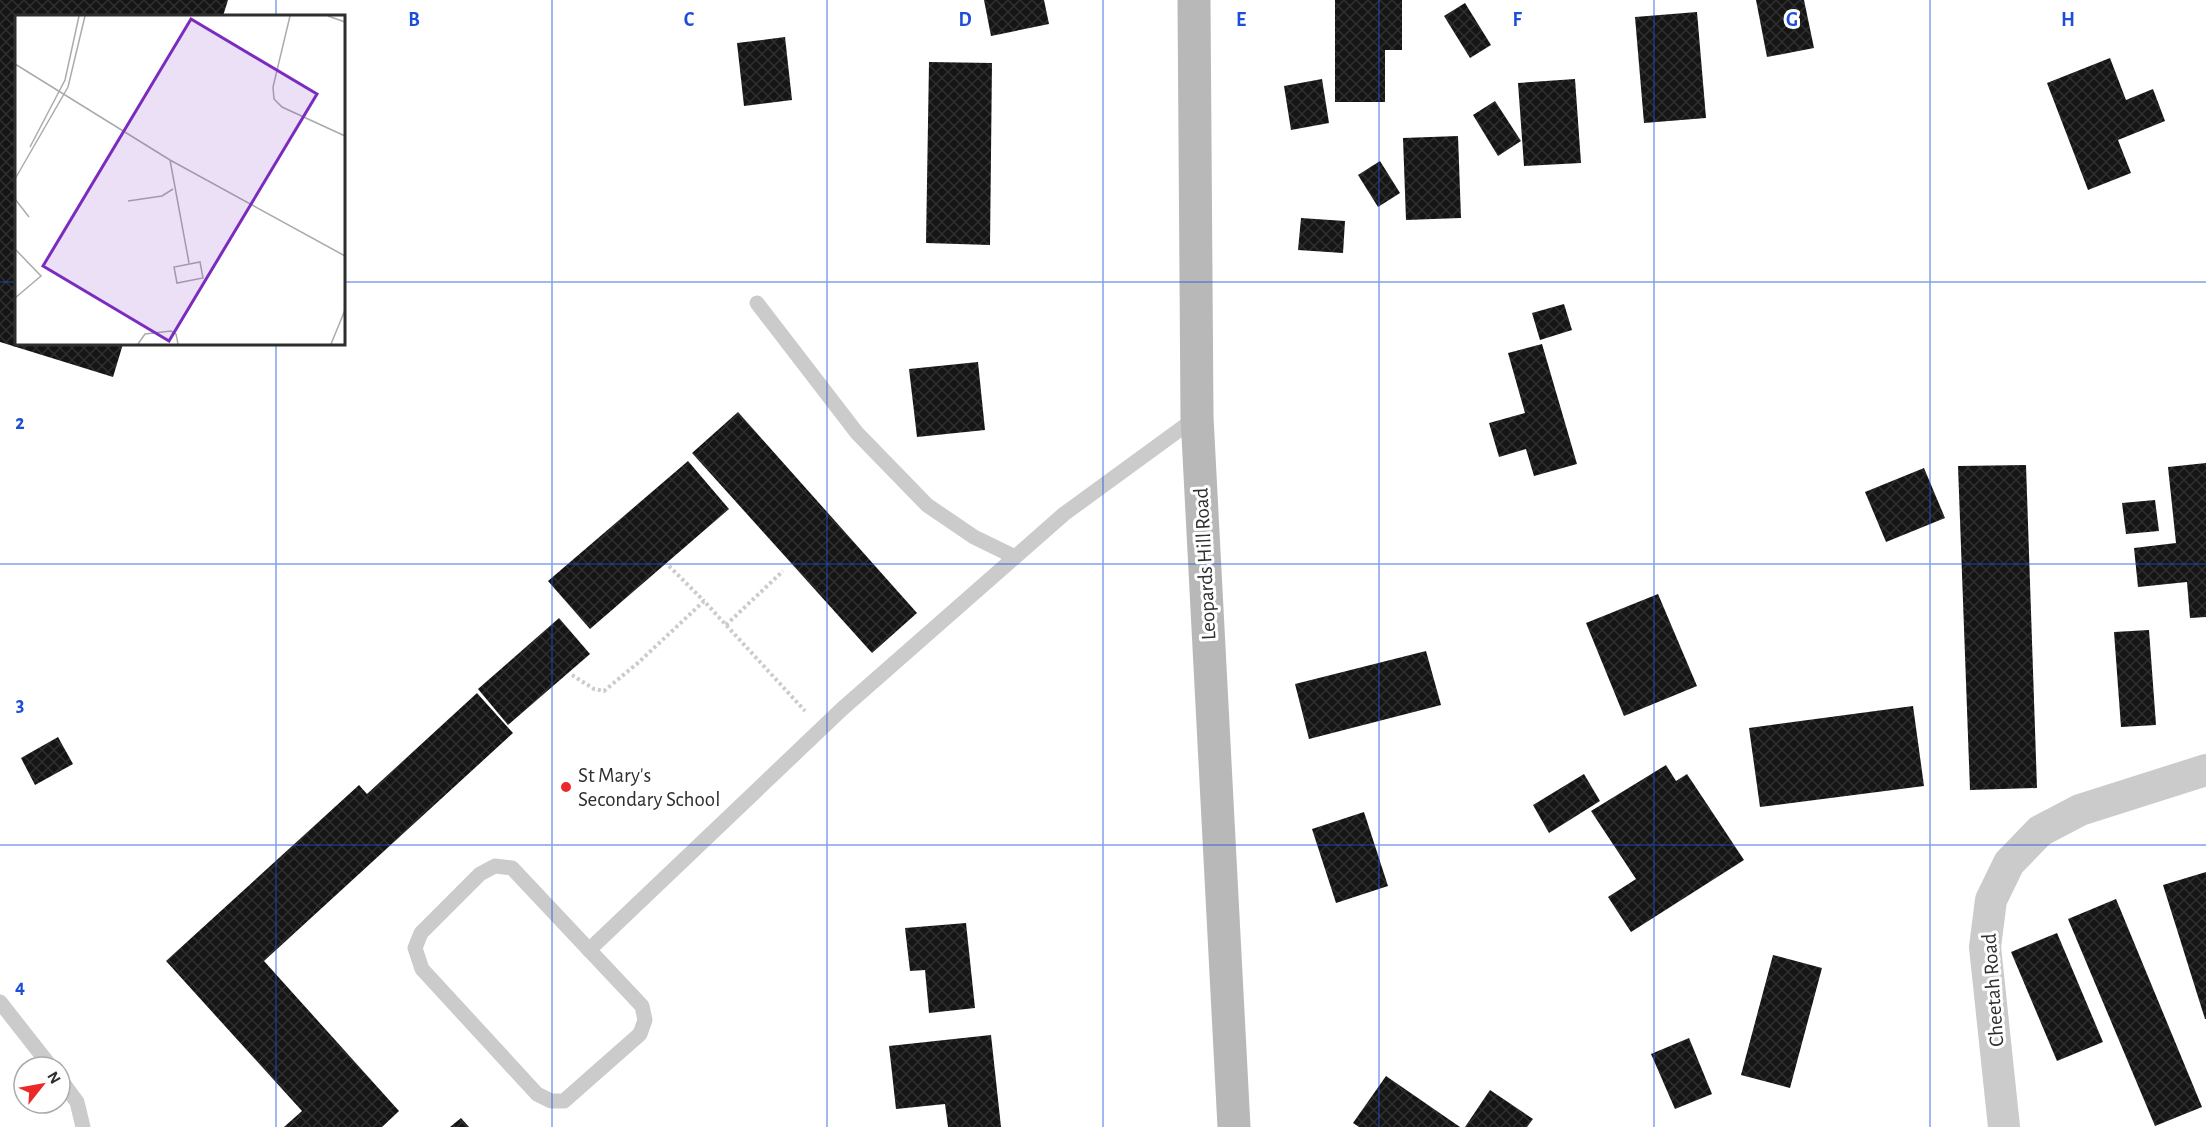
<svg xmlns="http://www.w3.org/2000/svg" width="2206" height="1127" font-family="'Alegreya Sans',sans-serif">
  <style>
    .building { fill: url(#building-cross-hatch) }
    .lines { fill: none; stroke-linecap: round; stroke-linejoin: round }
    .path { stroke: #cbcbcb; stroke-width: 4; stroke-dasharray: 3 3; stroke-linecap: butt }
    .lane { stroke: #cbcbcb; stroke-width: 15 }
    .street { stroke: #cbcbcb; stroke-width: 32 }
    .secondary { stroke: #b8b8b8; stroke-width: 33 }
    .grid { fill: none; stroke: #1d4ed8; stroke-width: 1.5; stroke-opacity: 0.55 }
    .poi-dot { fill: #eb2929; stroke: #fff; stroke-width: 2 }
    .labels { text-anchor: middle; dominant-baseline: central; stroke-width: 6; stroke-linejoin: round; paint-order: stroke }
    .street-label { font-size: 21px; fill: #2e2e2e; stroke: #fff }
    .poi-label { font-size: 21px; fill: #2e2e2e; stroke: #fff; text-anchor: start }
    .inset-road { fill: none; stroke: #ababab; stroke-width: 1.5 }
    .view { fill: #7b2cbf; fill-opacity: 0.15; stroke: #7b2cbf; stroke-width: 3 }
    .inset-edge { fill: none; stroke: #2e2e2e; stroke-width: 3 }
    .grid-label { font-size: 20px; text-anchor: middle; font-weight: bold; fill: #1d4ed8; stroke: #fff; stroke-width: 6; stroke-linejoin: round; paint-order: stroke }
  </style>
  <defs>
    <pattern id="building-cross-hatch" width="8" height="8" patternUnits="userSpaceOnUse" patternTransform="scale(1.5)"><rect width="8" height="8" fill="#151515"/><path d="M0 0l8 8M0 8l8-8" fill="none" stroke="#2f2f2f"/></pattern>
  </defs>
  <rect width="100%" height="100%" fill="#fff"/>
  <!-- building -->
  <g class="building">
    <polygon points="0,0 228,0 223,16 16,16 16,344 123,344 113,377 0,342"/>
    <polygon points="984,0 1044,0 1049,24 991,36"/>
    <polygon points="1335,0 1402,0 1402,50 1385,50 1385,102 1335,102"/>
    <polygon points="1756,0 1804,0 1814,48 1767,57"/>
    <polygon points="1465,3 1491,45 1470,58 1444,16"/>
    <polygon points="1697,12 1706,118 1644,123 1635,17"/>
    <polygon points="785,37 792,100 744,106 737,43"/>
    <polygon points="2110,58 2126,100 2153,89 2165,121 2118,140 2131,173 2088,190 2047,83"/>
    <polygon points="929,62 992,63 990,245 926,243"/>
    <polygon points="1322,79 1329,123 1291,130 1284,86"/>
    <polygon points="1575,79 1581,163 1524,166 1518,83"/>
    <polygon points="1495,101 1521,141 1498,156 1473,115"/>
    <polygon points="1458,136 1461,218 1406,220 1403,138"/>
    <polygon points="1380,161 1400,193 1378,207 1358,175"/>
    <polygon points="1301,218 1345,221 1343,253 1298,250"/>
    <polygon points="1564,304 1572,330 1540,340 1532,313"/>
    <polygon points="1542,344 1577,464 1534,476 1526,449 1499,457 1489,423 1525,413 1508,353"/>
    <polygon points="978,362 985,430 917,437 909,369"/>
    <polygon points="738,412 917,613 872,653 692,453"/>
    <polygon points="688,461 729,509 590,629 548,581"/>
    <polygon points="2206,463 2206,617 2190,618 2187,582 2138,587 2134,548 2176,543 2168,467"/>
    <polygon points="2026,465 2037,788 1970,790 1958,466"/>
    <polygon points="1924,468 1945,518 1886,542 1865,492"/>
    <polygon points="2155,500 2159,531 2126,534 2122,503"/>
    <polygon points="1658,594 1697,686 1624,716 1586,623"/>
    <polygon points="559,618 590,654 508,725 478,689"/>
    <polygon points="2149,630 2156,725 2121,727 2114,632"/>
    <polygon points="1426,651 1441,705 1309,739 1295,684"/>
    <polygon points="477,693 513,733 264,961 399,1111 382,1127 284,1127 302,1111 166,961 359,785 367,794"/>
    <polygon points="1913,706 1924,786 1760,807 1749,728"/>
    <polygon points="58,737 73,764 35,785 21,758"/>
    <polygon points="1666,765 1676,781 1687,774 1744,860 1631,932 1608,897 1636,879 1591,811"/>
    <polygon points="1584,774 1600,801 1549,833 1533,805"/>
    <polygon points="1364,812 1388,886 1336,903 1312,829"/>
    <polygon points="2206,872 2206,1019 2205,1019 2163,885"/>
    <polygon points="2116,899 2202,1107 2155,1126 2068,919"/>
    <polygon points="966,923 975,1008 929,1013 925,970 910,971 905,928"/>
    <polygon points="2057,933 2103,1042 2057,1061 2011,952"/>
    <polygon points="1773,955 1822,968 1790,1088 1741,1075"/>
    <polygon points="991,1035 1001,1127 948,1127 945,1104 896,1109 889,1046"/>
    <polygon points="1689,1038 1712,1094 1675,1109 1651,1054"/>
    <polygon points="1386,1076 1460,1127 1359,1127 1353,1123"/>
    <polygon points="1490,1090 1533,1119 1527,1127 1465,1127"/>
    <polygon points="461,1118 469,1127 450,1127"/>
  </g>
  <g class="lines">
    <!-- path -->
    <g class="path">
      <polyline points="669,566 704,601"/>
      <polyline points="726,625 783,571"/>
      <polyline points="572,675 594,689 604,691 639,662 704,601 805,711"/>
    </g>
    <!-- lane -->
    <g class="lane">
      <polyline points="757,303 857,433 927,505 974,537 1015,557"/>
      <polygon points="495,866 512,868 642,1006 645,1020 640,1034 564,1101 551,1101 537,1094 422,969 415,948 421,933 480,874"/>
      <polyline points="589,950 842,709 1064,514 1197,417"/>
      <polyline points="0,1002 51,1067"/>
      <polyline points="60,1079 77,1102 83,1127"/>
    </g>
    <!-- street -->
    <polyline class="street" points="2004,1127 1985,947 1991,900 2009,863 2040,831 2080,810 2206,770"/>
    <!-- secondary -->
    <polyline class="secondary" points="1194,0 1197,417 1234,1127"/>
  </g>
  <!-- grid -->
  <path class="grid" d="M276 0V16M552 0V1127M827 0V1127M1103 0V1127M1379 0V1127M1654 0V1127M1930 0V1127M0 282H16M344 282H2206M276 344V1127M0 564H2206M0 845H2206"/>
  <!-- markers -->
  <circle class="poi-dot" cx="566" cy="787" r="6"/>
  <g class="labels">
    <!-- street labels -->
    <g class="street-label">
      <text transform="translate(1205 564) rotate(-93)">Leopards Hill Road</text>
      <text transform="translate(1993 990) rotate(-94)">Cheetah Road</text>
    </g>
    <!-- poi labels -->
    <g class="poi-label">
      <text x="578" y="775">St Mary's<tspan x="578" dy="24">Secondary School</tspan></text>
    </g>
  </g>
  <!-- overview -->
  <g transform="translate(15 15)">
    <rect width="330" height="330" fill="#fff"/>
    <path class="inset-road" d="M275 1 258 72 259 84 267 92 330 121M313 1 330 7M0 49 155 145 330 241M15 132 50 65 64 1M155 145 174 248M0 164 53 72 70 1M0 184 14 202M113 186 147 181 158 174M0 234 26 261 0 283M185 247 188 263 162 268 159 252ZM123 329 130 319 156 316 161 319 163 329M316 329 330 295"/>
    <path class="view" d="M176 4 302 79 154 326 28 251Z"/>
    <rect width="330" height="330" class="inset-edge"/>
  </g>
  <g class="grid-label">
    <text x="414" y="26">B</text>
    <text x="689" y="26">C</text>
    <text x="965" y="26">D</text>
    <text x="1241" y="26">E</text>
    <text x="1517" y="26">F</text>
    <text x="1792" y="26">G</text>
    <text x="2068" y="26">H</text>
    <text x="20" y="429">2</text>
    <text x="20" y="711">3</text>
    <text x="20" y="993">4</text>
  </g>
  <!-- north arrow -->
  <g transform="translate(42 1085) rotate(59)"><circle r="28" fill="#ffffff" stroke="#ababab" stroke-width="1.5"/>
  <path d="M0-4.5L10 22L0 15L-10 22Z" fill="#eb2929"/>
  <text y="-9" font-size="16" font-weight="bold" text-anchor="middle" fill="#2e2e2e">N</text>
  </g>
</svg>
